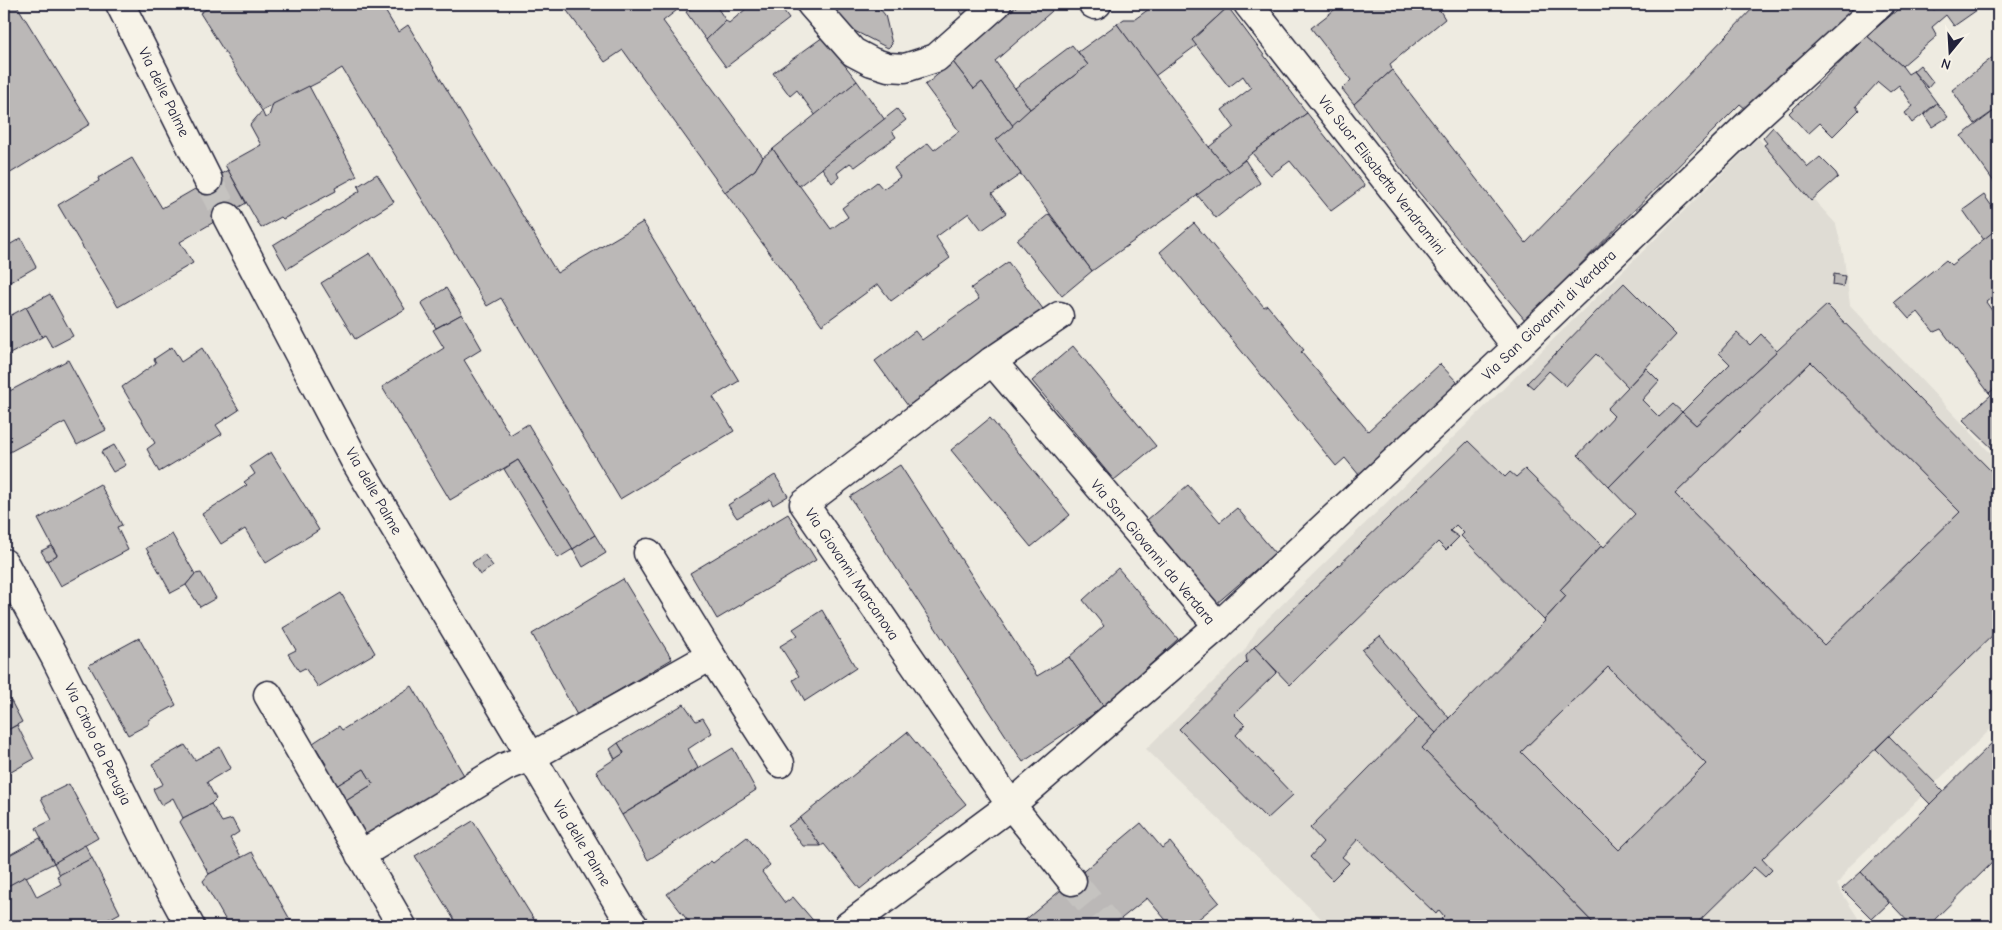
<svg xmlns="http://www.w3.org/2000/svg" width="2002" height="930" font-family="'Comic Neue',sans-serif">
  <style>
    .built { fill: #dfdcd4 }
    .green { fill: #d1cdc9; stroke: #7a7882 }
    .building { fill: #bbb8b7; stroke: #22223b; fill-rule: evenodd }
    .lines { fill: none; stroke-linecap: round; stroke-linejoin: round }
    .street-tunnel { stroke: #c5c3c0; stroke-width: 28; stroke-dasharray: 28 14; stroke-linecap: butt }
    .street-casing { stroke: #22223b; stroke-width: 31 }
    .street { stroke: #f7f3e8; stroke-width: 28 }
    .labels { text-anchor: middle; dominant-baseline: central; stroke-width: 4; stroke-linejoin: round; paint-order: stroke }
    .street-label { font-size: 15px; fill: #22223b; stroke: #f7f3e8 }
  </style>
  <rect width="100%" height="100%" fill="#eeebe1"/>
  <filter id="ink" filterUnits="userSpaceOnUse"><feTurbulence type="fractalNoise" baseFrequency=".02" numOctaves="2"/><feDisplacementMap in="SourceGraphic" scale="10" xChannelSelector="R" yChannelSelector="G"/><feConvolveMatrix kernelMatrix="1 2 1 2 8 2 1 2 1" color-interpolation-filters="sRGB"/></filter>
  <g filter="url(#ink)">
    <!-- built -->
    <polygon class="built" points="1758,138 1836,224 1844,258 1850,305 1998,461 1998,722 1849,867 1837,885 1858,918 1850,926 1329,926 1146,749 1244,651 1258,628 1505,387"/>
    <!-- green -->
    <g class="green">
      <polygon points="1811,362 1960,512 1824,645 1675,494"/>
      <polygon points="1608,667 1706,764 1619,850 1521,752"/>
    </g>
    <!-- building -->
    <g class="building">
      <polygon points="4,4 16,4 90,124 4,177 4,104 6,103 4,100"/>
      <polygon points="212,4 381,4 398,32 408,25 557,273 643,222 739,381 713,397 734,431 620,499 501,298 487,306 342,68 319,82 262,111 200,13 213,5"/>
      <polygon points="562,4 679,4 681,7 663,21 763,157 755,170 725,192 623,50 605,62"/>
      <polygon points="697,4 715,4 726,21 706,40 686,12"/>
      <polygon points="752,4 778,4 789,19 726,67 706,40 726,21 729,23"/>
      <polygon points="823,4 876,4 885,15 892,44 888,48 839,23"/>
      <polygon points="967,4 984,4 967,20 960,11"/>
      <polygon points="1019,4 1047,4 1052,11 995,61 1030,109 1013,126 982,82 974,89 953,62"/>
      <polygon points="1156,4 1225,4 1228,7 1192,40 1197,45 1155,76 1117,24 1124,19 1135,19"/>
      <polygon points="1342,4 1436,4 1445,19 1390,64 1392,70 1354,104 1342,89 1351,80 1311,28"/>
      <polygon points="1757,4 1859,4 1747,110 1740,104 1525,320 1413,185 1354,104 1392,70 1526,243"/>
      <polygon points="1904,4 1929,4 1934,10 1941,4 1975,4 1978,7 1977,10 1954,26 1946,15 1932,27 1937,36 1902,66 1867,36"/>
      <polygon points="1228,7 1307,113 1252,153 1230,172 1209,147 1234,127 1222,110 1251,88 1243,76 1229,87 1192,40"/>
      <polygon points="1117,24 1209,147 1230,172 1092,271 996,140 1030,109 1088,65 1078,52"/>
      <polygon points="1867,36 1902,66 1908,74 1913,71 1937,103 1912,123 1905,113 1913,106 1899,85 1890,92 1878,82 1856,106 1859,110 1833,136 1820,123 1808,134 1789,113"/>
      <polygon points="823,37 857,81 816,116 797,90 790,96 773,73"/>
      <polygon points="1072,45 1088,65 1030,109 1015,88"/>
      <polygon points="1998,53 1998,108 1975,124 1952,90"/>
      <polygon points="953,62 974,89 982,82 1013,126 996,140 1021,174 992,194 1006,213 982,230 969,213 936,237 950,258 891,301 878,284 822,325 725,192 755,170 763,157 773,149 831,229 848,217 842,208 877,182 883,189 900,177 894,168 928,143 934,150 959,131 925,85"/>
      <polygon points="1920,65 1933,82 1928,88 1913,71"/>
      <polygon points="857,81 885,120 799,186 773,149"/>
      <polygon points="309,86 357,176 335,188 336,191 283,219 281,217 261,228 225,165 261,145 250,125 262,111 265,118 269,116 273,104"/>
      <polygon points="1937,103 1948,117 1932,127 1924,115"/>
      <polygon points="1998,108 1998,185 1997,186 1961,136"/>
      <polygon points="897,109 906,120 892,131 896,137 855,167 850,163 837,173 839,177 832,183 822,168"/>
      <polygon points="1307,113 1365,186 1331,211 1290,161 1271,175 1252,153"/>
      <polygon points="1773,127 1808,167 1820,157 1836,173 1838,177 1811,201 1764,145 1767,143 1763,138"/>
      <polygon points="132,158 162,208 228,170 246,203 180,242 193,263 118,307 58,205 99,181 98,178"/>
      <polygon points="1245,160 1260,183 1216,218 1197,195"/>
      <polygon points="377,174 394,202 287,269 273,245 360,191 358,186"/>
      <polygon points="1984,195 1998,215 1998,228 1984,240 1963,210"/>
      <polygon points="1049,214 1092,271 1062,296 1017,240"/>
      <polygon points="1194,223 1264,307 1267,305 1304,350 1301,352 1368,431 1440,364 1458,383 1359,475 1345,458 1336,466 1160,252"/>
      <polygon points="1998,228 1998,293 1986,302 1998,319 1998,386 1989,393 1941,329 1934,332 1918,312 1909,319 1894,302 1946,260 1951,265"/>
      <polygon points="21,238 36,267 10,282 4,271 4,248"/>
      <polygon points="370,253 405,309 355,339 321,283"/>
      <polygon points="1008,262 1043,309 908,406 875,361 915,331 922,340 979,299 971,288"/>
      <polygon points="4,271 10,282 4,285"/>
      <polygon points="1834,274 1845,276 1843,287 1833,285"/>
      <polygon points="1624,283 1676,335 1628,387 1596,354 1566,386 1549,371 1533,388 1527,383"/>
      <polygon points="446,288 462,314 436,328 421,303"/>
      <polygon points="50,294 73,336 52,347 45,335 42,337 26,307"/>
      <path d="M1827 305 1998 478V630L1762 859 1772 870 1765 877 1754 867 1694 926H1596L1422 748 1449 718 1545 621 1544 620 1566 596 1560 590 1602 545 1604 547 1635 514 1609 487 1682 412 1696 425ZM1811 362 1960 512 1824 645 1675 494ZM1608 667 1706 764 1619 850 1521 752Z"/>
      <polygon points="26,307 42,337 4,357 4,314 6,318"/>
      <polygon points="462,314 482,349 464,360 510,435 528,424 595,535 573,549 518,460 450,500 382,387 444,348 433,330"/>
      <polygon points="1737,333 1750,345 1761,334 1777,351 1696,425 1682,412 1730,364 1719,353"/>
      <polygon points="1073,346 1156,446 1114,480 1032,381"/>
      <polygon points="172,347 181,362 202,348 239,410 216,425 222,434 159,472 147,449 155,443 122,387 156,363 154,359"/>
      <polygon points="68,360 106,430 77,445 65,422 4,455 4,394"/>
      <polygon points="1646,368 1659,381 1642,400 1659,417 1673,404 1682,412 1609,487 1578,455 1614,416 1607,409"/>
      <polygon points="1998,386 1998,454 1963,420 1991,395 1989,393"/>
      <polygon points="990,418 1070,515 1031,547 951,450"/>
      <polygon points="1468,441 1505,477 1510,472 1516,477 1525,469 1602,545 1560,590 1566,596 1544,620 1461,536 1464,533 1456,525 1450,531 1459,537 1446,550 1438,542 1290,685 1254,647"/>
      <polygon points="114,445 126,465 113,472 101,452"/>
      <polygon points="271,452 319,530 266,563 245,529 221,544 202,514 247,485 244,482 255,474 250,466"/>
      <polygon points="518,460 573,549 558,558 504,469"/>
      <polygon points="900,465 1037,676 1069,657 1104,707 1023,762 850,497"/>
      <polygon points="775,475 788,496 773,505 770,499 737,518 728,505"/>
      <polygon points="100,484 122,525 117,527 128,550 61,586 47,561 57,555 38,519"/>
      <polygon points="1188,485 1220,522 1237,508 1275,553 1216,604 1147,520"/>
      <polygon points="788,514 816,560 717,619 690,573"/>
      <polygon points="172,534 195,574 186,585 171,593 146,548"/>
      <polygon points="595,535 606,553 583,567 573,549"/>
      <polygon points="51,546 57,555 47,561 41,551"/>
      <polygon points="484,554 493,566 480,575 472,563"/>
      <polygon points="1118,568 1178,639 1104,707 1069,657 1104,626 1083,600"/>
      <polygon points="201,573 216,598 200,607 186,585 195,574"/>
      <polygon points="623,579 672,659 577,715 532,634"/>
      <polygon points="341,593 375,653 318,687 305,668 299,671 288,654 296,650 283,628"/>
      <polygon points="822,610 856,668 805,701 793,680 799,676 780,646 798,635 793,629"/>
      <polygon points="1380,636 1449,718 1436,733 1417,715 1362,650"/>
      <polygon points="139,638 176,705 149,720 149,724 128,735 89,665"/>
      <polygon points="1254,647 1277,672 1234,714 1245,725 1236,735 1293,795 1267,819 1179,729 1247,662 1246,656"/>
      <polygon points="412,686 465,777 364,838 344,802 373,784 364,769 336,786 324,765 326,764 313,743 339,726 342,730"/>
      <polygon points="11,701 22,722 4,732 4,702"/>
      <polygon points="684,704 696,721 703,718 712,733 688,749 698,768 622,815 596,771 624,753 618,743"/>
      <polygon points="1419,717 1436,733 1422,748 1596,926 1456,926 1449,919 1445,923 1441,919 1444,916 1439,910 1436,914 1358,839 1342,857 1349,863 1332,880 1310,857 1323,842 1310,828"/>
      <polygon points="17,725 34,759 4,776 4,732"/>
      <polygon points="907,732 966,804 860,889 824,844 821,846 800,818"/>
      <polygon points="1889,736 1943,791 1930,804 1876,749"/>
      <polygon points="1998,737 1998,857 1928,926 1912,926 1861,872"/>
      <polygon points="618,743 624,753 615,759 610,749"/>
      <polygon points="185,745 195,760 220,747 231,768 207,782 216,799 211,804 183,818 173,798 161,805 153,789 163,784 152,764"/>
      <polygon points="733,748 756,790 648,860 622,815"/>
      <polygon points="364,769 373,784 344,802 336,786"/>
      <polygon points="69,784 98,838 54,863 36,828 52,820 41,798"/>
      <polygon points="211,804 222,822 232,819 239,832 230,838 242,858 209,874 180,822 183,818"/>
      <polygon points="800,818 821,846 803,846 788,826"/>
      <polygon points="473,821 538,926 458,926 415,856"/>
      <polygon points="1141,823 1162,848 1170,842 1219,902 1190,926 1171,926 1147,898 1112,926 1018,926"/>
      <polygon points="747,837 770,865 762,872 785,903 793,897 817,925 815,926 692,926 667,894 711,861 713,863"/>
      <polygon points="40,838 54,863 4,888 4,858"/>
      <polygon points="85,845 92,858 60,875 54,863"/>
      <polygon points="252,852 292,923 294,926 229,926 203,881 209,874"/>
      <polygon points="92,858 120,913 96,926 4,926 4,888 26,876 37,897 61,884 57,876"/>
      <polygon points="1861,872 1889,903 1872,919 1842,889"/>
      <polygon points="1293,918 1300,926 1284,926"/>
    </g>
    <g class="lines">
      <!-- street-tunnel -->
      <g class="street-tunnel">
        <polyline points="208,180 227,217"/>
        <polyline points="1072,881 1109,926"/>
      </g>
      <!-- street casing -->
      <g class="street-casing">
        <g id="street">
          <polyline points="120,4 208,180"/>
          <polyline points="811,4 853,52 872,62 888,67 905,68 936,58 997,4"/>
          <polyline points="1093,4 1095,5 1097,4"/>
          <polyline points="1248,4 1517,347"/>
          <polyline points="227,217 354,459 624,913 634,926"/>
          <polyline points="1059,316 992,361 804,504 1011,805 1072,881"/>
          <polyline points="992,361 1218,626"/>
          <polyline points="648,553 711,656 780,763"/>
          <polyline points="4,563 55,657 165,880 190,926"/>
          <polyline points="268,695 402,926"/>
          <polyline points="360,855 505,767 531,757 711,656"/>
          <polyline points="848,926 1011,805 1218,626 1517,347 1754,119 1880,4"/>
        </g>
      </g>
      <!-- street -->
      <use href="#street" class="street"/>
    </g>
  </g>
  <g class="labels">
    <!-- street labels -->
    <g class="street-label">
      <text transform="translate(164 92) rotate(64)">Via delle Palme</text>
      <text transform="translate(1382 175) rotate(52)">Via Suor Elisabetta Vendramini</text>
      <text transform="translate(1549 315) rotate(-44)">Via San Giovanni di Verdara</text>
      <text transform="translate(374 491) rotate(60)">Via delle Palme</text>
      <text transform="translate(1153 552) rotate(50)">Via San Giovanni da Verdara</text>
      <text transform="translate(852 574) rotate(56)">Via Giovanni Marcanova</text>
      <text transform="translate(98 744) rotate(64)">Via Citolo da Perugia</text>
      <text transform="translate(582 843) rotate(59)">Via delle Palme</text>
    </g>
  </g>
  <!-- margin -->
  <rect width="2002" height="930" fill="none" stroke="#f7f3e8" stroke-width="20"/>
  <rect x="10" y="10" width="1982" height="910" fill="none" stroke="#22223b" stroke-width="2" filter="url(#ink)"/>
  <!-- north arrow -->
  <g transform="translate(1950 52) rotate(198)" stroke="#f7f3e8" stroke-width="4" paint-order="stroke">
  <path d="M0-4L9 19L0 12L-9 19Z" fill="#22223b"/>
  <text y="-8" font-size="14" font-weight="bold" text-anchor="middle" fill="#22223b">N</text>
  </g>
</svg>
